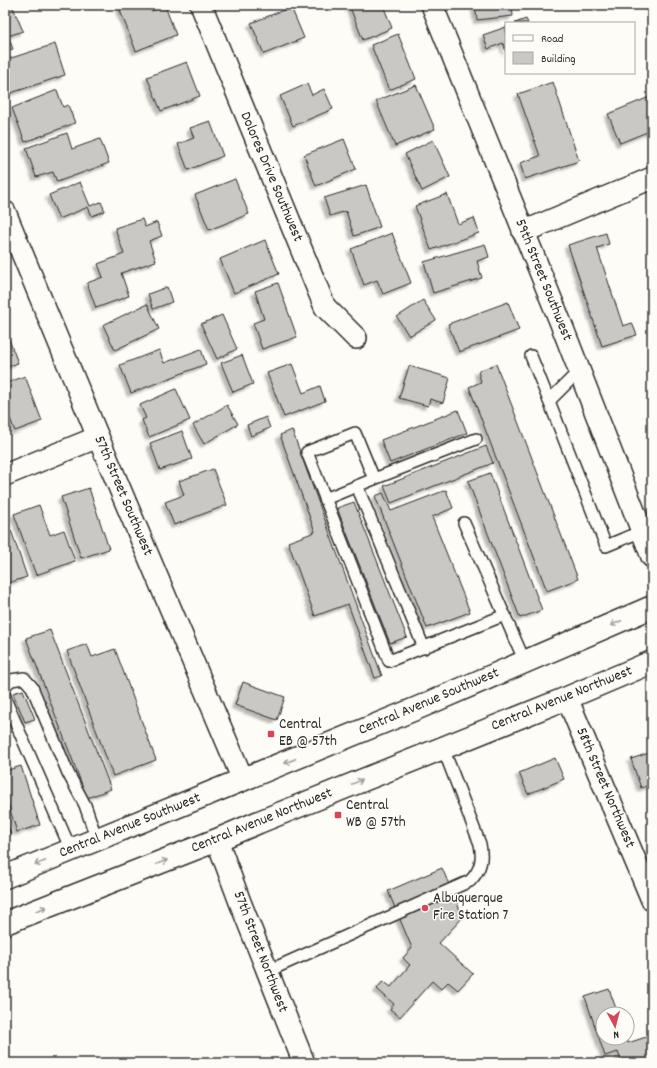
<svg xmlns="http://www.w3.org/2000/svg" width="657" height="1068" font-family="Dekko,sans-serif">
  <style>
    .building { fill: #c9c8c4; stroke: #2b2b2b; filter: url(#shadow) }
    .lines { fill: none; stroke-linecap: round; stroke-linejoin: round }
    .service-casing { stroke: #2b2b2b; stroke-width: 14 }
    .minor-casing { stroke: #2b2b2b; stroke-width: 24 }
    .primary-casing { stroke: #2b2b2b; stroke-width: 25 }
    .service { stroke: #fdfcf7; stroke-width: 11 }
    .minor { stroke: #fdfcf7; stroke-width: 21 }
    .primary { stroke: #fdfcf7; stroke-width: 22 }
    .oneway { stroke: #9e9e9b }
    .poi-dot { fill: #d1495b; stroke: #fdfcf7; stroke-width: 1.5 }
    .labels { text-anchor: middle; dominant-baseline: central; stroke-width: 3; stroke-linejoin: round; paint-order: stroke }
    .street-label { font-size: 15px; fill: #2b2b2b; stroke: #fdfcf7 }
    .poi-label { font-size: 15px; fill: #2b2b2b; stroke: #fdfcf7; text-anchor: start }
  </style>
  <defs>
    <filter id="shadow"><feDropShadow dx="-3.5" dy="3.5" stdDeviation="1" flood-color="#0004"/></filter>
  </defs>
  <rect width="100%" height="100%" fill="#fdfcf7"/>
  <filter id="ink" filterUnits="userSpaceOnUse"><feTurbulence type="fractalNoise" baseFrequency=".025" numOctaves="2"/><feDisplacementMap in="SourceGraphic" scale="8" xChannelSelector="R" yChannelSelector="G"/><feConvolveMatrix kernelMatrix="1 2 1 2 8 2 1 2 1" color-interpolation-filters="sRGB"/></filter>
  <g filter="url(#ink)">
    <!-- building -->
    <g class="building">
      <polygon points="5,5 12,5 23,31 8,36 13,49 5,52"/>
      <polygon points="126,5 149,5 151,11 165,6 176,35 136,51 119,8"/>
      <polygon points="349,5 383,5 392,28 363,40"/>
      <polygon points="475,5 512,5 513,16 477,20"/>
      <polygon points="291,7 304,38 264,54 251,23"/>
      <polygon points="526,19 528,23 515,23"/>
      <polygon points="506,27 506,52 503,43 488,49 483,35"/>
      <polygon points="398,34 416,79 389,90 371,45"/>
      <polygon points="55,44 65,75 8,94 5,86 5,60"/>
      <polygon points="187,62 200,96 161,111 147,77"/>
      <polygon points="553,82 579,161 525,179 520,163 540,156 518,94"/>
      <polygon points="307,84 312,95 324,89 333,109 293,126 280,96"/>
      <polygon points="416,85 435,129 395,146 376,101"/>
      <polygon points="57,90 63,107 68,105 75,123 25,142 12,108"/>
      <polygon points="652,96 652,130 620,143 608,114"/>
      <polygon points="210,121 223,156 188,170 178,144 194,138 190,128"/>
      <polygon points="67,133 72,149 100,139 109,163 57,182 53,172 36,177 26,148"/>
      <polygon points="344,139 356,169 316,186 304,155"/>
      <polygon points="433,140 450,177 422,191 405,154"/>
      <polygon points="235,179 249,214 209,230 195,195"/>
      <polygon points="80,182 90,206 101,202 105,211 92,216 88,207 59,219 49,195"/>
      <polygon points="366,185 380,227 354,236 346,211 330,216 324,198"/>
      <polygon points="447,194 458,224 474,218 479,233 431,250 415,206"/>
      <polygon points="142,219 145,227 157,222 162,236 149,241 156,261 121,273 129,296 96,308 87,283 103,277 98,264 124,254 115,228"/>
      <polygon points="392,233 411,283 383,294 377,280 364,285 351,249"/>
      <polygon points="606,233 609,244 597,248 623,326 632,323 637,335 602,346 568,245"/>
      <polygon points="265,240 279,274 234,293 220,259"/>
      <polygon points="485,244 489,257 477,261 482,278 433,293 424,262"/>
      <polygon points="278,283 297,337 262,349 253,323 264,319 255,291"/>
      <polygon points="167,287 172,302 153,309 148,294"/>
      <polygon points="423,300 436,320 409,336 397,317"/>
      <polygon points="508,302 519,330 459,352 448,324"/>
      <polygon points="147,304 159,329 115,350 103,325"/>
      <polygon points="222,315 237,349 217,359 201,324"/>
      <polygon points="5,329 18,363 5,368"/>
      <polygon points="201,349 206,364 131,393 120,365 159,350 164,363"/>
      <polygon points="242,355 253,384 233,392 221,363"/>
      <polygon points="292,364 303,393 320,386 325,401 284,417 267,373"/>
      <polygon points="496,364 578,579 547,591 469,387 481,382 478,371"/>
      <polygon points="409,366 450,378 443,403 430,399 428,406 399,398"/>
      <polygon points="25,376 42,421 15,431 5,406 5,384"/>
      <polygon points="176,389 190,420 149,437 142,420 146,418 140,405"/>
      <polygon points="227,405 238,424 204,444 193,425"/>
      <polygon points="458,410 467,433 390,463 381,440"/>
      <polygon points="266,417 270,428 251,436 247,425"/>
      <polygon points="292,430 382,676 375,678 348,604 315,616 288,542 315,532 280,435"/>
      <polygon points="182,431 192,459 160,470 150,443"/>
      <polygon points="486,446 493,463 391,503 384,486"/>
      <polygon points="213,469 227,505 174,525 165,502 184,495 179,481"/>
      <polygon points="490,473 542,610 520,618 468,481"/>
      <polygon points="89,488 109,549 81,558 61,497"/>
      <polygon points="446,490 453,508 432,517 470,612 427,628 375,496 383,493 391,511"/>
      <polygon points="354,502 407,637 390,643 337,508"/>
      <polygon points="39,505 50,535 64,530 75,561 36,575 14,514"/>
      <polygon points="11,530 27,577 5,584 5,532"/>
      <polygon points="50,630 111,789 87,798 26,638"/>
      <polygon points="87,644 92,657 115,649 156,760 113,776 67,651"/>
      <polygon points="243,682 285,697 277,720 235,705"/>
      <polygon points="23,690 35,719 25,722 13,693"/>
      <polygon points="652,752 652,784 641,788 631,759"/>
      <polygon points="555,758 564,779 528,794 519,773"/>
      <polygon points="21,766 40,825 17,832 5,794 5,771"/>
      <polygon points="5,816 11,835 5,837"/>
      <polygon points="442,868 463,917 439,943 473,974 458,990 448,982 441,989 432,981 400,1017 390,1009 394,1004 377,989 383,981 391,987 410,965 403,958 412,948 388,891"/>
      <polygon points="609,989 618,1014 603,1014 603,1038 626,1038 628,1043 652,1035 652,1063 622,1063 618,1052 605,1056 585,997"/>
    </g>
    <g class="lines">
      <!-- service casing -->
      <g class="service-casing">
        <g id="service">
          <polyline points="531,356 549,401"/>
          <polyline points="580,370 549,401 606,546 642,531"/>
          <polyline points="374,479 476,439"/>
          <polyline points="357,486 424,648"/>
          <polyline points="325,499 374,479 355,433 307,452 389,661 505,615"/>
          <polyline points="464,523 525,662"/>
          <polyline points="5,686 11,680 24,678 32,687 68,773 85,805 97,840"/>
          <polyline points="5,696 6,701 71,850"/>
          <path d="M268 971 470 881C481 870 483 859 480 844L443 748"/>
        </g>
      </g>
      <!-- minor casing -->
      <g class="minor-casing">
        <g id="minor">
          <polyline points="201,5 325,307 356,338"/>
          <polyline points="432,5 560,321 652,557"/>
          <polyline points="5,212 98,437 243,780"/>
          <polyline points="523,232 652,178"/>
          <polyline points="5,475 98,437"/>
          <polyline points="567,698 652,900"/>
          <polyline points="217,840 240,902 304,1063"/>
        </g>
      </g>
      <!-- primary casing -->
      <g class="primary-casing">
        <g id="primary">
          <polyline points="5,877 420,707 652,607"/>
          <polyline points="5,923 217,840 259,822 567,698 652,662"/>
        </g>
      </g>
      <!-- service -->
      <use href="#service" class="service"/>
      <!-- minor -->
      <use href="#minor" class="minor"/>
      <!-- primary -->
      <use href="#primary" class="primary"/>
    </g>
    <!-- one-way arrows -->
    <defs><path id="oneway-shaft" d="M-6 0H5M1.5-3L5.5 0L1.5 3" fill="none" stroke-width="1.6" stroke-linecap="round" stroke-linejoin="round"/></defs>
    <g class="oneway">
      <use href="#oneway-shaft" transform="translate(616 623) rotate(157)"/>
      <use href="#oneway-shaft" transform="translate(290 761) rotate(157)"/>
      <use href="#oneway-shaft" transform="translate(357 782) rotate(-22)"/>
      <use href="#oneway-shaft" transform="translate(162 862) rotate(-21)"/>
      <use href="#oneway-shaft" transform="translate(40 863) rotate(158)"/>
      <use href="#oneway-shaft" transform="translate(41 909) rotate(-21)"/>
    </g>
  </g>
  <!-- markers -->
  <g class="poi-dot">
    <rect x="267" y="730" width="8" height="8" rx="2"/>
    <rect x="334" y="811" width="8" height="8" rx="2"/>
    <circle cx="425" cy="908" r="4"/>
  </g>
  <g class="labels">
    <!-- street labels -->
    <g class="street-label">
      <text transform="translate(271 177) rotate(67)">Dolores Drive Southwest</text>
      <text transform="translate(543 280) rotate(68)">59th Street Southwest</text>
      <text transform="translate(123 496) rotate(67)">57th Street Southwest</text>
      <text transform="translate(562 699) rotate(-22)">Central Avenue Northwest</text>
      <text transform="translate(429 702) rotate(-23)">Central Avenue Southwest</text>
      <text transform="translate(605 788) rotate(67)">58th Street Northwest</text>
      <text transform="translate(262 821) rotate(-22)">Central Avenue Northwest</text>
      <text transform="translate(130 826) rotate(-22)">Central Avenue Southwest</text>
      <text transform="translate(260 952) rotate(69)">57th Street Northwest</text>
    </g>
    <!-- poi labels -->
    <g class="poi-label">
      <text x="279" y="725">Central<tspan x="279" dy="17">EB @ 57th</tspan></text>
      <text x="346" y="806">Central<tspan x="346" dy="17">WB @ 57th</tspan></text>
      <text x="433" y="899">Albuquerque<tspan x="433" dy="17">Fire Station 7</tspan></text>
    </g>
  </g>
  <!-- margin -->
  <rect width="657" height="1068" fill="none" stroke="#fdfcf7" stroke-width="20"/>
  <rect x="10" y="10" width="637" height="1048" fill="none" stroke="#2b2b2b" stroke-width="1.5" filter="url(#ink)"/>
  <!-- legend -->
  <rect x="505" y="22" width="130" height="52" fill="#fdfcf7" stroke="#a9a8a5"/>
  <rect x="513" y="35" width="20" height="6" fill="#fdfcf7" stroke="#a9a8a5"/>
  <text x="541" y="42" font-size="12" fill="#2b2b2b">Road</text>
  <rect x="513" y="52" width="20" height="12" fill="#c9c8c4" stroke="#a9a8a5"/>
  <text x="541" y="62" font-size="12" fill="#2b2b2b">Building</text>
  <!-- north arrow -->
  <g transform="translate(615 1026) rotate(173)"><circle r="19" fill="#fdfcf7" stroke="#a9a8a5"/>
  <path d="M0-3L7 15L0 10L-7 15Z" fill="#d1495b"/>
  <text y="-6" font-size="11" font-weight="bold" text-anchor="middle" fill="#2b2b2b">N</text>
  </g>
</svg>
